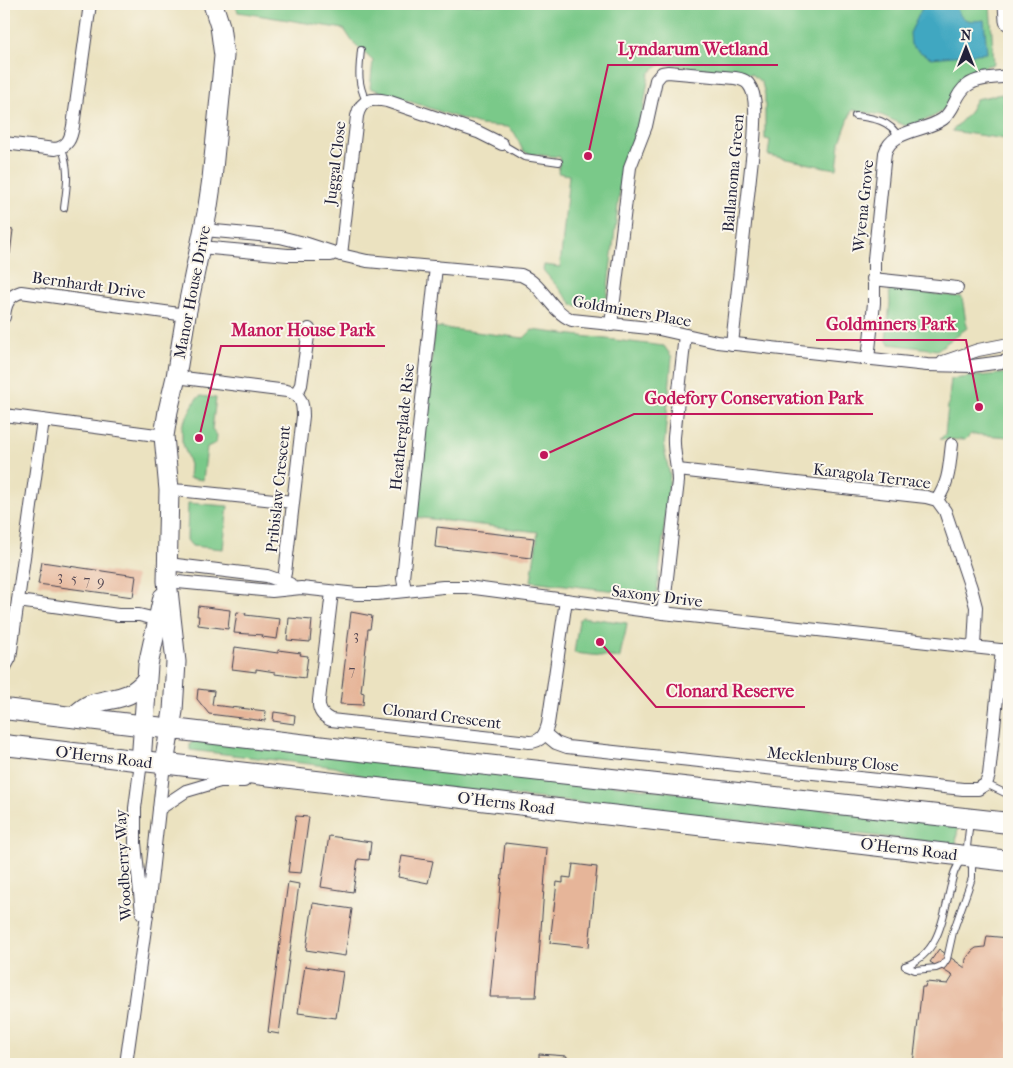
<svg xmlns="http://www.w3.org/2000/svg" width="1013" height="1068" font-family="'IM FELL French Canon',serif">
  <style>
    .green { fill: #7ac989; stroke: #4e7662 }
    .water { fill: #41a7c1; stroke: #32647e }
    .building { fill: #e6b599 }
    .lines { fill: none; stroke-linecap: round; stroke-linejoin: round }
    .lane-casing { stroke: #403f4f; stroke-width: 8 }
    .street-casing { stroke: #403f4f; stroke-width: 14 }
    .secondary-casing { stroke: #403f4f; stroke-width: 21 }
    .primary-casing { stroke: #403f4f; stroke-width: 22 }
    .lane { stroke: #fff; stroke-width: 6 }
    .street { stroke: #fff; stroke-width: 12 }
    .secondary { stroke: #fff; stroke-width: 19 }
    .primary { stroke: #fff; stroke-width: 20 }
    .labels { text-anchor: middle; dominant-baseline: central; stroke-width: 4; stroke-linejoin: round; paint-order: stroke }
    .number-label { font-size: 14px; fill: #534752 }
    .street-label { font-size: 16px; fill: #22223b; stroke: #fbf7ec }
    .leader { fill: none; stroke: #c2185b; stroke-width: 2 }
    .callout-dot { fill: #c2185b; stroke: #fbf7ec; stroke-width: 2 }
    .callout-label { font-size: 18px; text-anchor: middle; font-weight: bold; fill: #c2185b; stroke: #fbf7ec; stroke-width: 4; stroke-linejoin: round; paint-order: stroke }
  </style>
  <rect width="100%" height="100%" fill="#fbf7ec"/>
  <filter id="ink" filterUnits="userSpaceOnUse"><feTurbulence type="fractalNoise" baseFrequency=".02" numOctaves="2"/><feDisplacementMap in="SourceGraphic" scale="10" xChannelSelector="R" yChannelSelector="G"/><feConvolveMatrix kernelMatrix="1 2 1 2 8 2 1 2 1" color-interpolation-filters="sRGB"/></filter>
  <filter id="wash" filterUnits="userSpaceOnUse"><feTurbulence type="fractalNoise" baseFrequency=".0096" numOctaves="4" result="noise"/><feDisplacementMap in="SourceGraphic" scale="20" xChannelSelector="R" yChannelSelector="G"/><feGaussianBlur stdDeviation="1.12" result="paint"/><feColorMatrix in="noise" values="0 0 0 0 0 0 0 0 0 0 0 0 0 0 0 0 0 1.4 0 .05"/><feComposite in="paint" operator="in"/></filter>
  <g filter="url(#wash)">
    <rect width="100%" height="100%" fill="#ebe2c0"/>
    <!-- green -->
    <g class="green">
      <path d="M235 4H990L994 64C975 69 964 73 954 91 951 97 949 104 945 108 935 119 919 122 906 126L881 115 852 110 840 142 837 169 824 167 768 155 770 140 765 139V95L762 83 752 74 672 65H662L655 67 649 74 642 118 623 165 606 303 598 309 573 305 543 270 544 265 560 267 569 175 558 173 560 157 530 154 523 151 514 132 508 127 480 125 370 88 373 61 352 41 344 29 238 12Z"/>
      <polygon points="1002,94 1006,119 1005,139 952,131 968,114 976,99"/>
      <polygon points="889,289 962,297 967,328 937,350 890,344 886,340 890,303"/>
      <polygon points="435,327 524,338 532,330 664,346 672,357 664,448 670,476 657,592 650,595 531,581 538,532 415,517"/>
      <polygon points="1009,373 1009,437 971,434 965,440 940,439 945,434 951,379"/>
      <polygon points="201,396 216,398 212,429 217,435 216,443 207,447 203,480 189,478 190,465 182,441 182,426 196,399"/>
      <polygon points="188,503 228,506 223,549 192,546 187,540"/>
      <path d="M582 617 627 623C626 635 621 646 620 658L574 653 579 620Z"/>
      <polygon points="199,737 958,825 956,845 375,780 335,767 190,750 190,744"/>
    </g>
    <!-- water -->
    <path class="water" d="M924 4H956C959 21 968 22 984 20L987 53 931 58 920 52 911 45 910 33Z"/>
    <g id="blocks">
      <!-- building -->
      <g class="building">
        <polygon points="4,229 13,230 10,254 4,253"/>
        <polygon points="437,527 534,538 531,558 435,547"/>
        <polygon points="42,562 136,576 133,597 38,584"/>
        <polygon points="198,606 230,610 228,629 198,625 199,616 197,616"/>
        <polygon points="237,612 246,613 245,615 280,619 277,639 262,637 263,635 234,633"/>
        <polygon points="351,612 372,616 370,629 368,629 361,692 364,693 363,705 340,704"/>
        <polygon points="289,618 312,620 310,642 287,640"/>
        <polygon points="235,647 278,653 278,650 301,653 300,655 308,656 305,678 275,674 275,672 256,669 256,672 232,669"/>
        <polygon points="198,689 214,691 212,705 266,711 265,721 209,714 197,699"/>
        <polygon points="274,712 295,715 294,724 273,721"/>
        <polygon points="296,816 309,817 301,873 288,872"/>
        <polygon points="329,836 371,842 369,860 358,859 353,892 321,887"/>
        <polygon points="505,843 547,848 536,997 490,997"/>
        <polygon points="402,856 433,861 428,883 398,877"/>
        <polygon points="573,864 597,867 589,947 550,943 557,882 563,883 563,877 571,878"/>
        <polygon points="288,882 299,884 279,1034 268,1032"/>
        <polygon points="313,903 352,909 345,956 306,950"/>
        <polygon points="987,936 1009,938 1009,1064 913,1064 922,987 925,987 926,982 948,984 953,976 930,962 939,949 965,968 966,959 972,951 976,948 985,947"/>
        <polygon points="305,966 343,972 336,1018 298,1013"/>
        <polygon points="539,1054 567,1056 566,1064 539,1064"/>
      </g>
    </g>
  </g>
  <g filter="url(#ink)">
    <use href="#blocks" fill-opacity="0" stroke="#403f4f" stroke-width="1"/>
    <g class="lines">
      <!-- lane casing -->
      <g class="lane-casing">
        <g id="lane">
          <path d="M361 50C359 71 357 82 366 101"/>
          <path d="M855 116C872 118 891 120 898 137"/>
          <polyline points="502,144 524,157 559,162"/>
          <path d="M62 148C70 172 67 184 64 208"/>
          <polyline points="986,784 1009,795"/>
          <polyline points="905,966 915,970 936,968 943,965 947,959 953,932 972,878 972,864 966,856 970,820"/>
          <path d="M905 966C940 954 943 917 951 885 953 876 955 867 962 860"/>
        </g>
      </g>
      <!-- street casing -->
      <g class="street-casing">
        <g id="street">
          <path d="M4 143 55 149C68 147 71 138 73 126L90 4"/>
          <path d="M204 230 280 237 304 243 341 255 367 261 521 275C543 284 550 311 572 320L659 329 717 342 927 365 972 366 1009 361"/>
          <polyline points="200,247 288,255 331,255"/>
          <path d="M341 255 357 116C361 99 372 98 387 101L478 132 502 144"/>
          <polyline points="873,279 957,288"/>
          <path d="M4 317C5 305 8 296 21 292L186 315"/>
          <path d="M611 325 630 167 646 126 656 80 662 73 668 72 735 78C741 79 746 80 749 85 758 96 755 126 754 140L732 344"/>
          <path d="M868 359 874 303V259L885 153C892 129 925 132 943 119 955 110 956 92 968 85 978 77 997 78 1009 76"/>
          <polyline points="943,362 978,350 1009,344"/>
          <path d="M176 377 287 391C301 394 303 403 303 416L285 573 281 590"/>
          <polyline points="296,394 301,385 309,329"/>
          <polyline points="4,415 164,436"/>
          <polyline points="678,470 926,497 937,500 945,511 971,588 976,607 974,647"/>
          <polyline points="169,490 187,491 293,502"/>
          <path d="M937 500C950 480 949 467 952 444"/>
          <polyline points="168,564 267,576 290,584"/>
          <polyline points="167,581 272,591 301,588 357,594 377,594 443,587 467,587 663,613 1009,651"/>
          <polyline points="405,591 403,578 436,267"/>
          <path d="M332 592 319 700C318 710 322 716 331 720L529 742C541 742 545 735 548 724L566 600"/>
          <polyline points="18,601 118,615 139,615 164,621"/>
          <path d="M663 613 678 481C678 466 673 452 674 437L685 335"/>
          <polyline points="4,669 10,658 43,420"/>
          <polyline points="545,734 556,743 567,747 963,789 978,789 986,784 989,775 1002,650"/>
          <polyline points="141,762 135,808 135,843 142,913"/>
          <polyline points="159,809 186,791 220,781 244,781"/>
          <polyline points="126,1064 149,900 164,764"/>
        </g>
      </g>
      <!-- secondary casing -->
      <g class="secondary-casing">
        <g id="secondary">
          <polyline points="1008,4 1009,21"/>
          <path d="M73 717C78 713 84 707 89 705 113 696 128 702 146 680"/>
          <polyline points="141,762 148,665 163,597"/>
          <polyline points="164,764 173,711 176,662 167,581 169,490 164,436 168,411 176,377 186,315 207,213 212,179 224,56 220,26 213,4"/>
        </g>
      </g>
      <!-- primary casing -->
      <g class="primary-casing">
        <g id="primary">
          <polyline points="4,709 333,748 1009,823"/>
          <polyline points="4,745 1009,861"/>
        </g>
      </g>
      <!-- lane -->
      <use href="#lane" class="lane"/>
      <!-- street -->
      <use href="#street" class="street"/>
      <!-- secondary -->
      <use href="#secondary" class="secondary"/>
      <!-- primary -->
      <use href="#primary" class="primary"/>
    </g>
  </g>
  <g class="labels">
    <!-- number labels -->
    <g class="number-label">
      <text x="60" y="576">3</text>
      <text x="74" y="578">5</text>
      <text x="87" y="580">7</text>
      <text x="101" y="581">9</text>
      <text x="356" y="635">3</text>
      <text x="352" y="670">7</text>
    </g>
    <!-- street labels -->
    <g class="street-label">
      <text transform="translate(335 163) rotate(-83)">Juggal Close</text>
      <text transform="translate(733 173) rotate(-85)">Ballanoma Green</text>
      <text transform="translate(863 206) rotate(-84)">Wyena Grove</text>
      <text transform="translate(89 285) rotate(8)">Bernhardt Drive</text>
      <text transform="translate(192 292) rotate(-79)">Manor House Drive</text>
      <text transform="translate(632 311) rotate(10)">Goldminers Place</text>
      <text transform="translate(402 427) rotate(-84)">Heatherglade Rise</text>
      <text transform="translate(872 476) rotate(7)">Karagola Terrace</text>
      <text transform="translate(278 489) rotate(-84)">Pribislaw Crescent</text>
      <text transform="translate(657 596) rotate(7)">Saxony Drive</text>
      <text transform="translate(442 716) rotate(7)">Clonard Crescent</text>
      <text transform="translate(104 757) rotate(7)">O'Herns Road</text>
      <text transform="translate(833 759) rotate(6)">Mecklenburg Close</text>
      <text transform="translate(506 803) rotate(7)">O'Herns Road</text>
      <text transform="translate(909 849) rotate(7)">O'Herns Road</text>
      <text transform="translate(123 865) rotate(-93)">Woodberry Way</text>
    </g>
  </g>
  <!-- callouts -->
  <path class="leader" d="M588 156L608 65H778M979 407L966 340H816M199 438L221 346H385M544 455L634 414H873M600 642L656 707H805"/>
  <g class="callout-dot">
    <circle cx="588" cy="156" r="5"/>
    <circle cx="979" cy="407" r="5"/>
    <circle cx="199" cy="438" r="5"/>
    <circle cx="544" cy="455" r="5"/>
    <circle cx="600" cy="642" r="5"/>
  </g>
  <g class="callout-label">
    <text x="693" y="55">Lyndarum Wetland</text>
    <text x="891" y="330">Goldminers Park</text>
    <text x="303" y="336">Manor House Park</text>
    <text x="754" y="404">Godefory Conservation Park</text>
    <text x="730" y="697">Clonard Reserve</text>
  </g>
  <!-- margin -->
  <rect width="1013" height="1068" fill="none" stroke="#fbf7ec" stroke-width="20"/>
  <!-- north arrow -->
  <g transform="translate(966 48)" stroke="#fbf7ec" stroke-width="4" paint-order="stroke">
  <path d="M0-4L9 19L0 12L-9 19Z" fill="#22223b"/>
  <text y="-8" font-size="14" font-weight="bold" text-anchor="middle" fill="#22223b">N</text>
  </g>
</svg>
